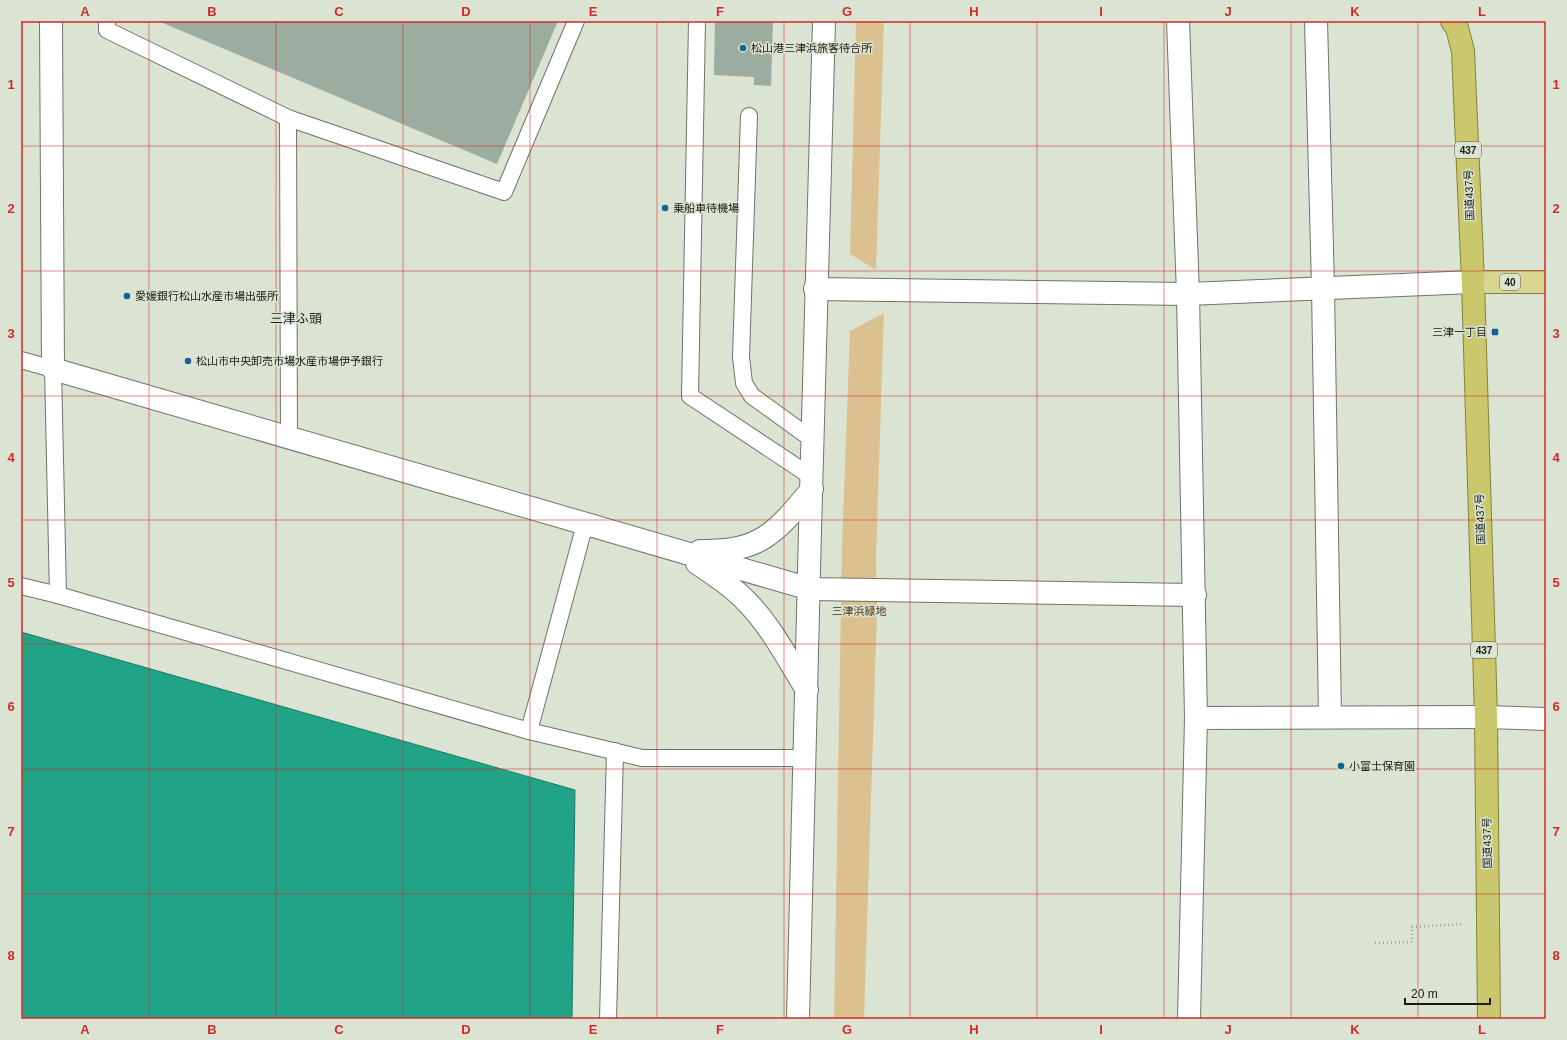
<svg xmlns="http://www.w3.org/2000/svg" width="1567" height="1040" font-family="Arial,'Noto Sans JP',sans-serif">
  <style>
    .green { fill: #dbc190 }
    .water { fill: #21a388; stroke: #1f7a66 }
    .building { fill: #9daca0 }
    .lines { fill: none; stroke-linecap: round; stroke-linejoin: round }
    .service-casing { stroke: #6d7566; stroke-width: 18 }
    .minor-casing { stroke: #6d7566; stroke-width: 24 }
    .tertiary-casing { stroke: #6d7566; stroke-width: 24 }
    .primary-casing { stroke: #848236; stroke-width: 24 }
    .trunk-casing { stroke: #848236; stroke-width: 24 }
    .path { stroke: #9ca296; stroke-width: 2.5; stroke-dasharray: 1 3; stroke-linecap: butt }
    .service { stroke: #fff; stroke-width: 16 }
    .minor { stroke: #fff; stroke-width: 22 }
    .tertiary { stroke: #fff; stroke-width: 22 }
    .primary { stroke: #d8d591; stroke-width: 22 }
    .trunk { stroke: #cbc76c; stroke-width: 22 }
    .grid { fill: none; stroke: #d62828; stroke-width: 1; stroke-opacity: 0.55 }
    .poi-dot { fill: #116294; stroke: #dbe3d3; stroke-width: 1.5 }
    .labels { text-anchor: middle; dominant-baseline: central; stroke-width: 3; stroke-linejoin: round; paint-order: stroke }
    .shield { fill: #dbe3d3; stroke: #53584f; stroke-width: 1 }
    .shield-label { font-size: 10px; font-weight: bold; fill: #191c16 }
    .poi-label { font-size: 11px; fill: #191c16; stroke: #dbe3d3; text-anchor: start }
    .street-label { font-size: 11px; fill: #191c16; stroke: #dbe3d3 }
    .park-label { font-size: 11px; fill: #473611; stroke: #dbe3d3 }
    .quarter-label { font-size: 13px; fill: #191c16; stroke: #dbe3d3 }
    .neatline { fill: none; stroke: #d62828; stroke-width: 1.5 }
    .grid-label { font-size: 13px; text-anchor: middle; font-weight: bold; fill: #d62828 }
  </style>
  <rect width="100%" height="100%" fill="#dbe3d3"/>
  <!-- green -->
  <g class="green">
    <polygon points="856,21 884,21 876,270 850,254"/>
    <polygon points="884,313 876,556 877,612 864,1019 834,1019 842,545 850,331"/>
  </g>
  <!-- water -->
  <polygon class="water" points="21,632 575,790 572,1019 21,1019"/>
  <!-- building -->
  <g class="building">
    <polygon points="158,21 558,21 497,164"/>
    <polygon points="715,21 773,21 771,86 754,85 754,77 714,75"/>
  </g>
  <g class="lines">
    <!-- service casing -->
    <g class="service-casing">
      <g id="service">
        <polyline points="107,21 107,30 288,118 289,438"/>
        <polyline points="697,21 690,396 812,477"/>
        <polyline points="749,116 741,357 744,383 752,396 813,440"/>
        <polyline points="288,118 504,192 576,21"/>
        <polyline points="21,360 53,369 58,595 529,731 585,524"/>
        <polyline points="21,586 58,595"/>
        <polyline points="529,731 642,758 805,758"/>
        <polyline points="608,1019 615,751"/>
      </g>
    </g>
    <!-- minor casing -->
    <g class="minor-casing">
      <g id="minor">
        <polyline points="51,21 53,369 810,589 1195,595"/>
        <polyline points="1316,21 1323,287 1330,717"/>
        <path d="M700 551C760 552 775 534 812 489"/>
        <path d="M697 563C715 575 733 587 748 603 772 628 789 661 807 690"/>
        <polyline points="1486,717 1546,719"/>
      </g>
    </g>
    <!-- tertiary casing -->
    <g class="tertiary-casing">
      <g id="tertiary">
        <polyline points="1178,21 1188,294 1196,718 1189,1019"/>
        <polyline points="815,289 1188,294 1473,282"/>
        <polyline points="1196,718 1486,717"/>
        <path d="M798 1019C807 686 813 354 824 21"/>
      </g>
    </g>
    <!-- primary casing -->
    <g class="primary-casing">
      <polyline id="primary" points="1473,282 1546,282"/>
    </g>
    <!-- trunk casing -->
    <g class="trunk-casing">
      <polyline id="trunk" points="1452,21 1457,28 1463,51 1473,282 1486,717 1489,1019"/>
    </g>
    <!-- path -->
    <polyline class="path" points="1375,943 1412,942 1412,927 1464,924"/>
    <!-- service -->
    <use href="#service" class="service"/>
    <!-- minor -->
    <use href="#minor" class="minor"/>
    <!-- tertiary -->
    <use href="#tertiary" class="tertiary"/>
    <!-- primary -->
    <use href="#primary" class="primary"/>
    <!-- trunk -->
    <use href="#trunk" class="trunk"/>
  </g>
  <!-- grid -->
  <path class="grid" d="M149 21V1019M276 21V1019M403 21V1019M530 21V1019M657 21V1019M784 21V1019M910 21V1019M1037 21V1019M1164 21V1019M1291 21V1019M1418 21V1019M21 146H1546M21 271H1546M21 396H1546M21 520H1546M21 644H1546M21 769H1546M21 894H1546"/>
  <!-- markers -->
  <g class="poi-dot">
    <circle cx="743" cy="48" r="4"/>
    <circle cx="665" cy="208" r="4"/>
    <circle cx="127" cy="296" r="4"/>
    <rect x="1491" y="328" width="8" height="8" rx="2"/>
    <circle cx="188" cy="361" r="4"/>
    <circle cx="1341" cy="766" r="4"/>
  </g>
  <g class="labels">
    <!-- shield labels -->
    <g class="shield">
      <rect x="1455" y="142" width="26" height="16" rx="3"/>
      <rect x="1500" y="274" width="20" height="16" rx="3"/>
      <rect x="1471" y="642" width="26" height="16" rx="3"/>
    </g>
    <g class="shield-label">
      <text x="1468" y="150">437</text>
      <text x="1510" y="282">40</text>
      <text x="1484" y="650">437</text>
    </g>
    <!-- poi labels -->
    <g class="poi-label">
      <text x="751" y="48">松山港三津浜旅客待合所</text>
      <text x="673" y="208">乗船車待機場</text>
      <text x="135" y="296">愛媛銀行松山水産市場出張所</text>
      <text x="1487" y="332" text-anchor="end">三津一丁目</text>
      <text x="196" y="361">松山市中央卸売市場水産市場伊予銀行</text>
      <text x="1349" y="766">小富士保育園</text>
    </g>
    <!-- street labels -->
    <g class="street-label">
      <text transform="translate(1469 195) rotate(-92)">国道437号</text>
      <text transform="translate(1480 519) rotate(-92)">国道437号</text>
      <text transform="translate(1487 843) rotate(-91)">国道437号</text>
    </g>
    <!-- park labels -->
    <g class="park-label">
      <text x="859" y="611">三津浜緑地</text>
    </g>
    <!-- quarter labels -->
    <g class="quarter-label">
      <text x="296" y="318">三津ふ頭</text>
    </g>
  </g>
  <!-- border -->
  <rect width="1567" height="1040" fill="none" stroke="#dbe3d3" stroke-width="44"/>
  <!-- scale -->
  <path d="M1405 998v6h85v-6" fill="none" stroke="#191c16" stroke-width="2"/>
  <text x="1411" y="998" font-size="12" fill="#191c16" stroke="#dbe3d3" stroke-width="3" paint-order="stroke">20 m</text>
  <rect x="22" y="22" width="1523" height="996" class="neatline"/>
  <g class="grid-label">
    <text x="85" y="16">A</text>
    <text x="212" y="16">B</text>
    <text x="339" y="16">C</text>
    <text x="466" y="16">D</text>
    <text x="593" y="16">E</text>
    <text x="720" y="16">F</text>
    <text x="847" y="16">G</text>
    <text x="974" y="16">H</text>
    <text x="1101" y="16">I</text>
    <text x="1228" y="16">J</text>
    <text x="1355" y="16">K</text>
    <text x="1482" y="16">L</text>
    <text x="11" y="89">1</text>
    <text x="1556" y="89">1</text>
    <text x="11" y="213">2</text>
    <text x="1556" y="213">2</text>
    <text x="11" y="338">3</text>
    <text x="1556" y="338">3</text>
    <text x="11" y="462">4</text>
    <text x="1556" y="462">4</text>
    <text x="11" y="587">5</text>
    <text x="1556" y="587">5</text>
    <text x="11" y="711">6</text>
    <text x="1556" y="711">6</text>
    <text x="11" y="836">7</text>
    <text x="1556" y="836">7</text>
    <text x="11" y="960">8</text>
    <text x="1556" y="960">8</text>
    <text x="85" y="1034">A</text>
    <text x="212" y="1034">B</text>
    <text x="339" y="1034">C</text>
    <text x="466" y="1034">D</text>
    <text x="593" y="1034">E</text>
    <text x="720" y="1034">F</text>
    <text x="847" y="1034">G</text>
    <text x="974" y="1034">H</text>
    <text x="1101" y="1034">I</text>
    <text x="1228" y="1034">J</text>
    <text x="1355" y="1034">K</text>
    <text x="1482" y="1034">L</text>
  </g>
</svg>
